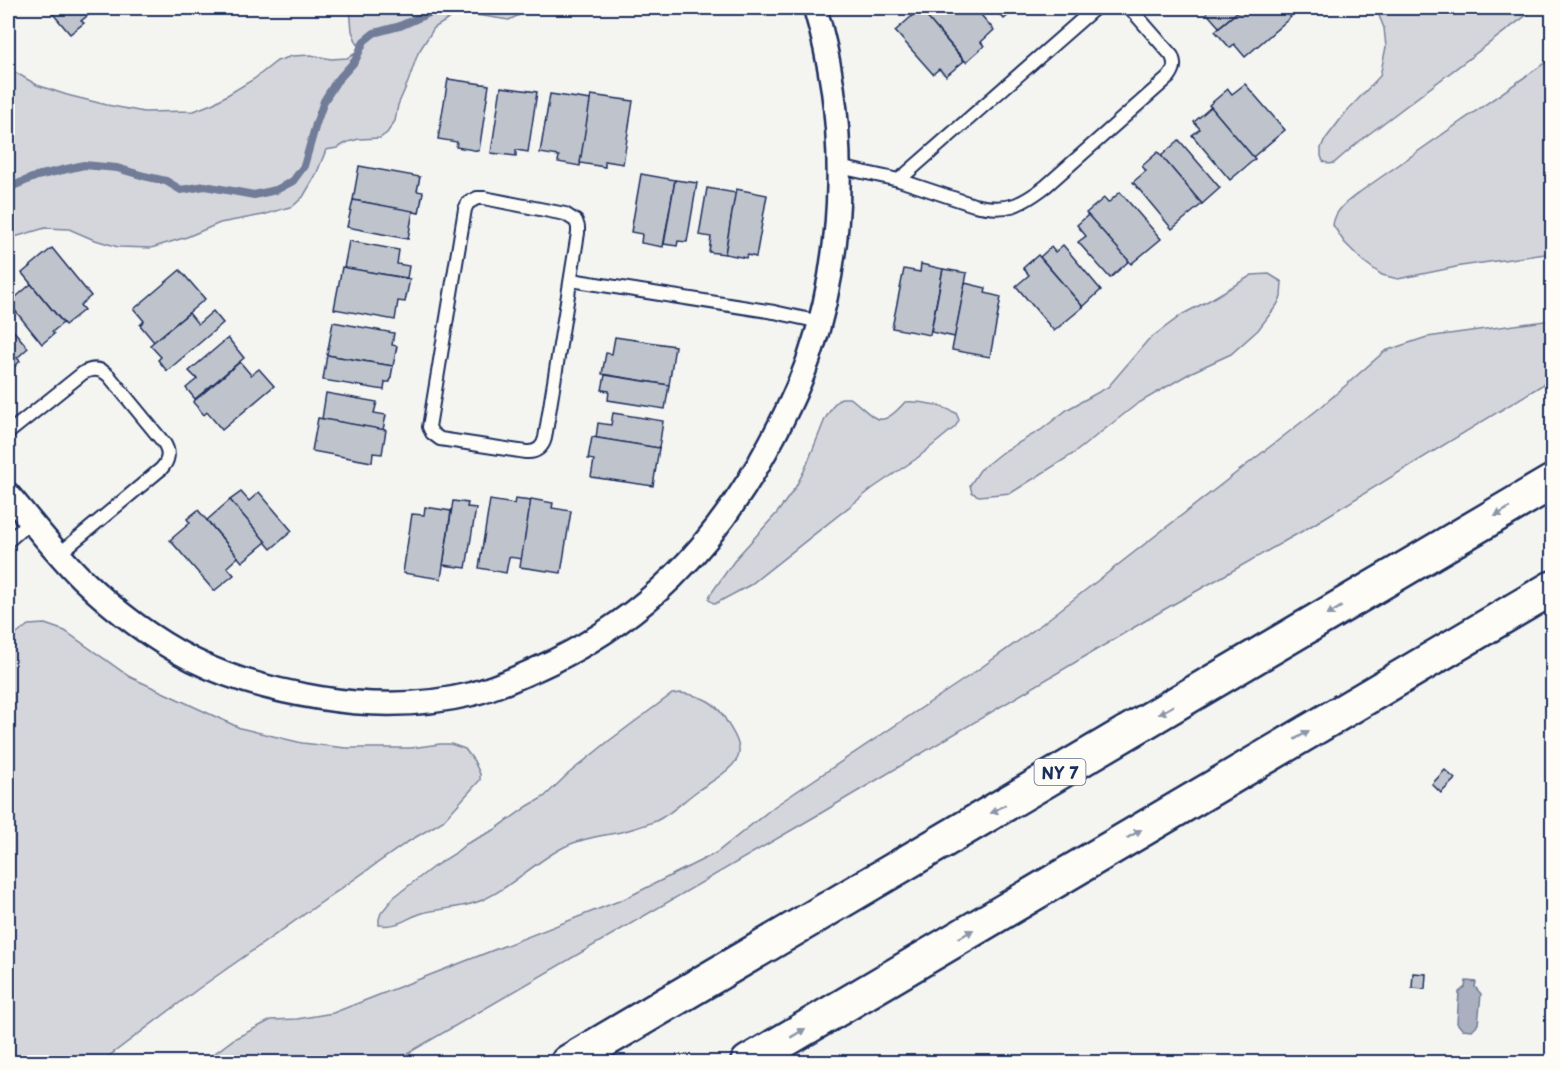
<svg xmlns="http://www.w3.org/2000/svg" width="1560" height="1070" font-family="'Playpen Sans',sans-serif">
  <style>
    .green { fill: #d4d6db; stroke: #78829c; stroke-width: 1.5 }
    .water { fill: #aab0bf; stroke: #717c98; stroke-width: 1.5 }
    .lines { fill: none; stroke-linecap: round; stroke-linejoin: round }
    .stream { stroke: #717c98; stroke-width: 8 }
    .building { fill: #bfc3cc; stroke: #1b2f5e; stroke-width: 1.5 }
    .service-casing { stroke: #1b2f5e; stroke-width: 16 }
    .minor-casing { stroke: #1b2f5e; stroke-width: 27 }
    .motorway-casing { stroke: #1b2f5e; stroke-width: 38 }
    .service { stroke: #fdfcf7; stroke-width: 12 }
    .minor { stroke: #fdfcf7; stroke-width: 22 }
    .motorway { stroke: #fdfcf7; stroke-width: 33 }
    .oneway { fill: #8c96aa }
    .labels { text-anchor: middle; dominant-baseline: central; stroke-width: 4.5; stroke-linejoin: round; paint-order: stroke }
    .shield { fill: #fdfcf7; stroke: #5f6c8c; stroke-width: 1.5 }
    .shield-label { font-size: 16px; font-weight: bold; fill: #1b2f5e }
  </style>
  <rect width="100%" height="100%" fill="#f4f4f1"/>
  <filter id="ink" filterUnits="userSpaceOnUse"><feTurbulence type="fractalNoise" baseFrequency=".0167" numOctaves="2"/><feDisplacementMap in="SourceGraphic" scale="12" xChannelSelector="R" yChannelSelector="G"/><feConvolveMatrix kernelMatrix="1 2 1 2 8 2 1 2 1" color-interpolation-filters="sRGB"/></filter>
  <g filter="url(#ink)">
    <!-- green -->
    <g class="green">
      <polygon points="350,8 533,8 509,20 464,13 455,15 434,28 418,53 408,82 398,105 395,121 387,133 380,138 359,139 348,142 337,148 326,150 316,175 303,197 293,206 263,215 220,223 187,237 151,248 118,247 92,239 69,229 45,228 8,239 8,68 37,85 67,95 107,105 144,112 194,111 214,103 254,79 277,61 292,56 311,55 331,59 347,58 360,51 352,31"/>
      <polygon points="716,8 771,8 772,9 751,14 722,11"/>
      <polygon points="1376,8 1536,8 1361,140 1334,163 1329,164 1323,161 1321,156 1321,148 1324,141 1346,112 1380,76 1386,47 1384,28"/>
      <path d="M1552 58V253L1461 266 1398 279 1382 275 1363 261 1344 242 1333 225C1335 208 1351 199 1364 189Z"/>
      <polygon points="1269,274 1282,282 1281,297 1277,305 1258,330 1231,354 1192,372 1137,404 1073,454 1011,493 979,496 972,493 970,485 980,470 1001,453 1041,430 1068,409 1108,387 1148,340 1183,314 1208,301 1252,275"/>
      <polygon points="1552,320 1552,379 1306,529 1165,609 816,816 393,1062 203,1062 234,1039 271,1020 297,1019 333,1013 624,899 716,853 775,806 972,674 1038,627 1321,407 1385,351 1427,337"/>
      <path d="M841 398H849L853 400C877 420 880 430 905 402 924 401 940 405 956 413L959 420 955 427 916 459 873 488 750 585 715 604 709 600 710 595 737 557 777 513 795 488 805 469 825 419 834 404Z"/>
      <polygon points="45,624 65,631 130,677 240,728 302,743 346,748 411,748 440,744 451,744 465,749 474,761 480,774 480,780 443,821 406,843 198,989 101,1062 8,1062 8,641 28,625"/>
      <path d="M681 693C704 696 718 703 728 724 733 732 740 743 739 753 739 765 710 783 700 789 685 799 673 813 656 821 645 825 633 829 621 832 602 836 582 838 564 847 534 862 511 888 480 901 463 908 444 908 426 912 408 916 400 928 379 925V919L381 913 394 897 433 867 454 854 466 844 494 830 528 806 544 797 568 774 610 740 672 694Z"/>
    </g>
    <!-- water -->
    <polygon class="water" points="1466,981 1476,982 1475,987 1481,994 1478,1024 1472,1030 1462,1029 1457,1023 1459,992 1465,987"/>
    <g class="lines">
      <!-- stream -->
      <polyline class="stream" points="8,188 37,176 84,165 117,168 144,176 166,181 181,190 205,186 254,195 276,190 293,181 304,166 316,124 324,101 336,82 355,61 364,41 374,33 400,26 440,8"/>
    </g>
    <!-- building -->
    <g class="building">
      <polygon points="48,8 89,8 92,12 81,21 84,23 70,34"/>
      <polygon points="925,8 975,8 994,30 981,42 984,46 966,62 921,11"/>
      <polygon points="994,8 1017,8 1004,19"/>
      <polygon points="1207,8 1242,8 1219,27 1204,10"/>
      <polygon points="1242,8 1283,8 1291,17 1245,57 1234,44 1230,48 1215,31"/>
      <polygon points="920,9 964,61 946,76 939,69 933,74 895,31"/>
      <polygon points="448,79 489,85 479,151 456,147 457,142 438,139"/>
      <polygon points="1245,84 1285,130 1253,157 1209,105 1228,89 1232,94"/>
      <polygon points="501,87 537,92 528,152 516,150 516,156 491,153"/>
      <polygon points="550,94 591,100 580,166 558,162 559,156 540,153"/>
      <polygon points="591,95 633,101 623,164 605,161 605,167 580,163"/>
      <polygon points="1211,107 1255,159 1230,180 1192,135 1200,129 1194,122"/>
      <polygon points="1179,140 1220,188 1202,204 1161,156"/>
      <polygon points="1158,152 1202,204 1172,229 1133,182 1146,171 1142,166"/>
      <polygon points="359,166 420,177 417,191 423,192 419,213 353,200"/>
      <polygon points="641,174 675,180 663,247 641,243 642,234 631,232"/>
      <polygon points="675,180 697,183 687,242 678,241 677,246 664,244"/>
      <polygon points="707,188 736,193 725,254 709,252 711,237 699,235"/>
      <polygon points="736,189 767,195 756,257 747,255 746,258 725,254"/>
      <polygon points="1120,192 1161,239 1131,264 1086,213 1104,198 1108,203"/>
      <polygon points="353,200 413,211 408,239 347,227"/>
      <polygon points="1088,215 1129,261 1110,278 1078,242 1086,236 1077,225"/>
      <polygon points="349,241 399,250 397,264 409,266 407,278 344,268"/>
      <polygon points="1063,245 1101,290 1083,307 1040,257 1051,247 1055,252"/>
      <polygon points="52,248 91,296 80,305 84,310 65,325 22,273"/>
      <polygon points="1038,255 1083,307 1054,331 1016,286 1029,275 1023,268"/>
      <polygon points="921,264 943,269 930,335 892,328 904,269 920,272"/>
      <polygon points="342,267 410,279 405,302 398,301 395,320 334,309"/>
      <polygon points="943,269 967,273 955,337 931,332"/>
      <polygon points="180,270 205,299 154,342 140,325 144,321 134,309"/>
      <polygon points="965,283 986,288 985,293 1001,297 990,357 952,350"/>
      <polygon points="31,284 63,323 52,332 54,334 42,344 9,303"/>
      <polygon points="213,311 223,323 167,371 158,360 161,357 150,345 189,313 198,324"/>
      <polygon points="333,322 394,333 392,345 397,346 393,366 327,355"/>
      <polygon points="8,324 28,348 17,358 20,361 8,373"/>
      <polygon points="615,337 675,346 669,385 602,374 606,353 612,354"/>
      <polygon points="228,338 244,358 195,399 186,388 197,379 189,371"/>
      <polygon points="327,355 393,366 390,382 385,382 384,390 323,380"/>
      <polygon points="240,362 251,375 259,369 274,386 222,430 207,412 204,415 193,402"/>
      <polygon points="605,375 669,385 665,409 608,400 609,391 602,390"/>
      <polygon points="326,393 377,402 374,413 386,415 383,430 322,419"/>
      <polygon points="613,413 663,421 659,448 596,438 598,423 611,425"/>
      <polygon points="318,418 386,430 382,454 373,453 372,462 312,451"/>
      <polygon points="592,437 659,448 653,486 591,477 594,460 588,459"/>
      <polygon points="241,492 249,501 259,492 292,531 271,549 230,500"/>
      <polygon points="515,499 531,501 522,559 509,557 506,573 479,568 490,500 514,504"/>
      <polygon points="531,499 553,503 552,508 571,511 561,573 520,567"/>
      <polygon points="230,500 266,542 242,562 207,520"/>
      <polygon points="453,501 468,503 467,507 476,508 466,568 443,565"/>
      <polygon points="425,507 451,511 441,579 403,573 412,514 424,515"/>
      <polygon points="198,510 238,557 227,567 234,575 214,591 170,540 190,523 187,519"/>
      <polygon points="1445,770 1455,779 1441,793 1432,784"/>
      <polygon points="1413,973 1426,974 1425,989 1412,988"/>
    </g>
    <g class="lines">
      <!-- service casing -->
      <g class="service-casing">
        <g id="service">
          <path d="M839 167 899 180 974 205C1007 212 1020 206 1046 186L1169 77C1174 70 1176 65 1172 56L1130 8"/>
          <polyline points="899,180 1095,8"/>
          <path d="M477 198H484L565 214 576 221 578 227V233L545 438C543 447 536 453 526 452L440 439 432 433 429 427 465 209 468 203Z"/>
          <polyline points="571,280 774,312 820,322"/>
          <path d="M8 433 83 373C92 368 101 368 109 376L164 443C170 452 169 461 161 469L59 554"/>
          <polyline points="8,541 31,521"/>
        </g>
      </g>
      <!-- minor casing -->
      <g class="minor-casing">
        <path id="minor" d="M8 494C32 522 55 552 81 578 114 610 152 639 193 660 233 680 276 691 320 698 369 706 423 706 472 694 501 686 529 673 556 660 646 615 708 551 758 465 778 430 796 395 809 358 847 248 848 118 815 8"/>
      </g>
      <!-- motorway casing -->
      <g class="motorway-casing">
        <g id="motorway">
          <polyline points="568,1062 1552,482"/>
          <polyline points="748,1062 1552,588"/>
        </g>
      </g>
      <!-- service -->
      <use href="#service" class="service"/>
      <!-- minor -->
      <use href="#minor" class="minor"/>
      <!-- motorway -->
      <use href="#motorway" class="motorway"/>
    </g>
    <!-- one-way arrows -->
    <defs><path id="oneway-solid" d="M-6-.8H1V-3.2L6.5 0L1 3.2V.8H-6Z" transform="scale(1.5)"/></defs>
    <g class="oneway">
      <use href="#oneway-solid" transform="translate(1502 512) rotate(149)"/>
      <use href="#oneway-solid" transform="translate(1334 611) rotate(149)"/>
      <use href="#oneway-solid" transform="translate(1166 710) rotate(149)"/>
      <use href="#oneway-solid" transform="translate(1302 735) rotate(-31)"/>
      <use href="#oneway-solid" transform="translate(998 809) rotate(149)"/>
      <use href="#oneway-solid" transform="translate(1134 834) rotate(-31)"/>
      <use href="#oneway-solid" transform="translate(966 934) rotate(-31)"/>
      <use href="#oneway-solid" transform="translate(798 1033) rotate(-31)"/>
    </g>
  </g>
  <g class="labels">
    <!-- shield labels -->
    <rect class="shield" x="1034.5" y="759" width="51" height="26" rx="4.5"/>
    <g class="shield-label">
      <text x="1060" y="772">NY 7</text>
    </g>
  </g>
  <!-- margin -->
  <rect width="1560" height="1070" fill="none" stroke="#fdfcf7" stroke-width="30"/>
  <rect x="15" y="15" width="1530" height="1040" fill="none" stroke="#1b2f5e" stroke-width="2" filter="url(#ink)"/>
</svg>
